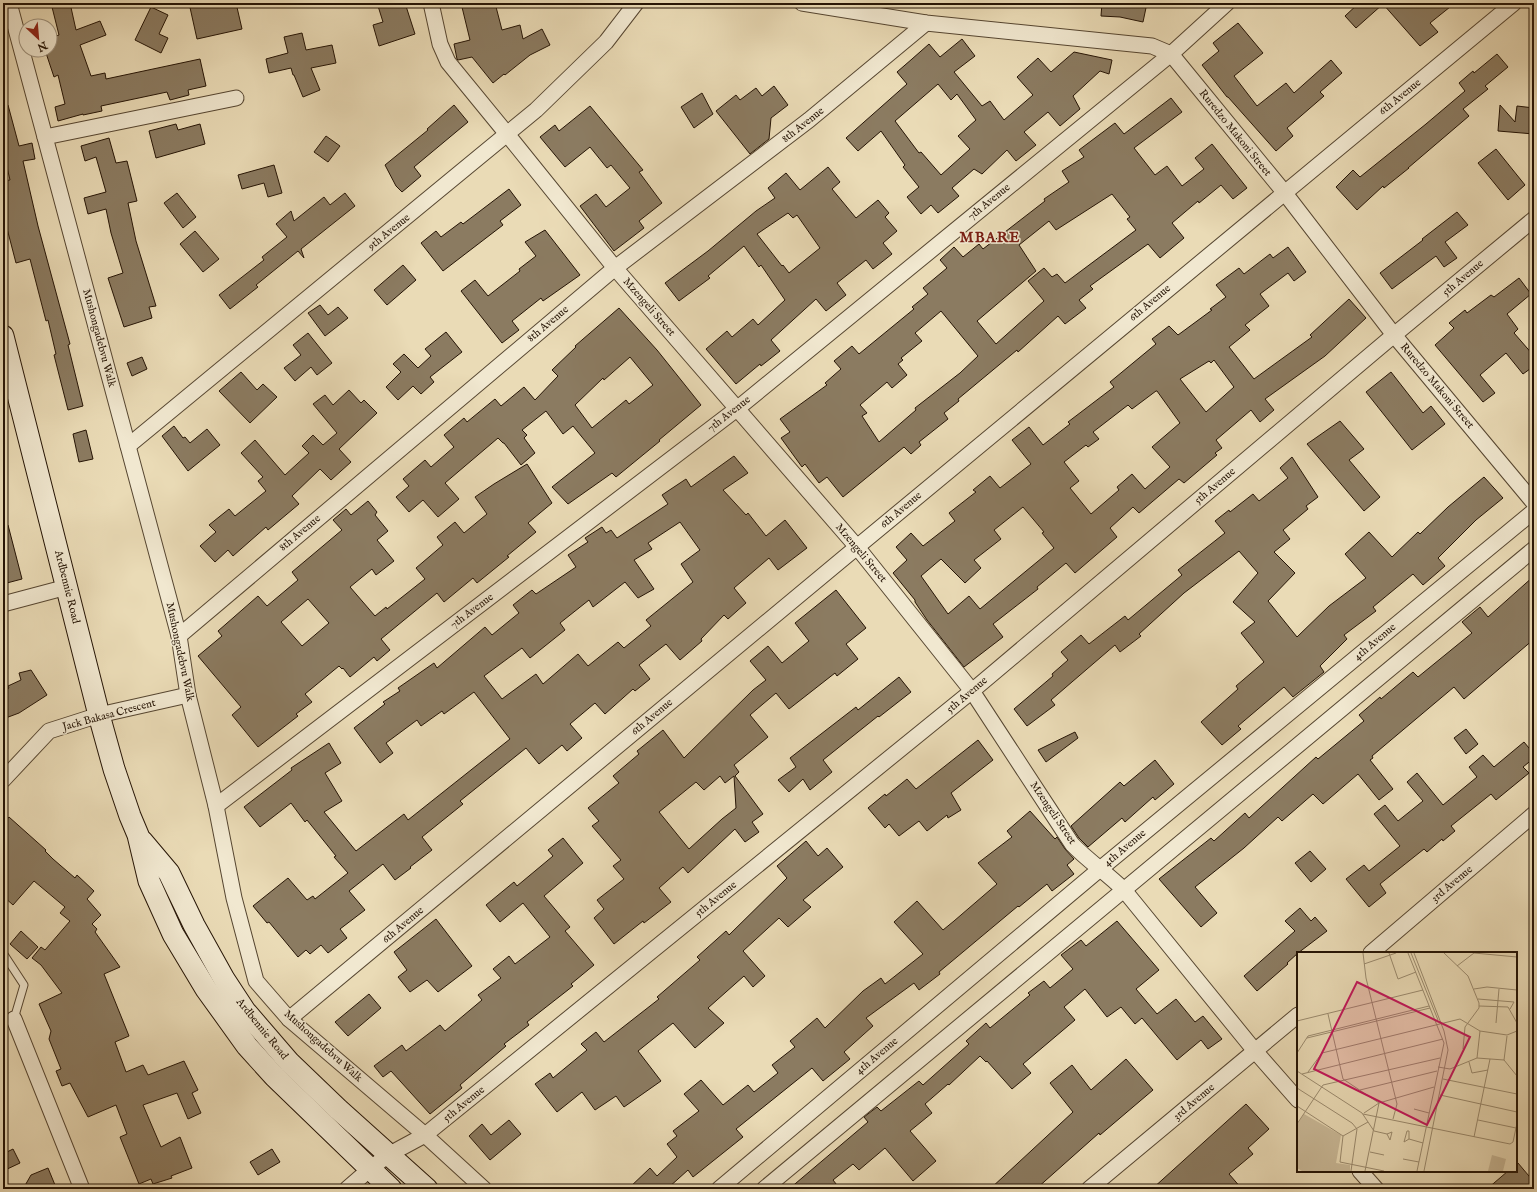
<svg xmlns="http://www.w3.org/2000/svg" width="1537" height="1192" font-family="'IM FELL English',serif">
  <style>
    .building { fill: #8b7b61; stroke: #251405; fill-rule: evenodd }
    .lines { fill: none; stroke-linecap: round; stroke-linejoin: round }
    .lane-casing { stroke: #564631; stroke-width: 9 }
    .street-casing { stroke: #564631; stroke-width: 17 }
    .secondary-casing { stroke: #251405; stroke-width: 23 }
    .lane { stroke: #f1e8d0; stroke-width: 7 }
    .street { stroke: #f1e8d0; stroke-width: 15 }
    .secondary { stroke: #f1e8d0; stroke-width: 21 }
    .labels { text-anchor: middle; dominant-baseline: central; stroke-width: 3; stroke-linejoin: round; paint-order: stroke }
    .street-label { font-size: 11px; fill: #251405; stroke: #f1e8d0 }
    .district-label { font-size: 15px; font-weight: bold; letter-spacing: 1px; fill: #7a1f14; stroke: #f1e8d0 }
    .inset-road { fill: none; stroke: #9b8b6f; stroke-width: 1 }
    .view { fill: #c2185b; fill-opacity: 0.15; stroke: #c2185b; stroke-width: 2 }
    .inset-edge { fill: none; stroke: #251405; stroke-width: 2 }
  </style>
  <rect width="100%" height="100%" fill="#eadbb6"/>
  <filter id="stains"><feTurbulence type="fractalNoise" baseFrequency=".005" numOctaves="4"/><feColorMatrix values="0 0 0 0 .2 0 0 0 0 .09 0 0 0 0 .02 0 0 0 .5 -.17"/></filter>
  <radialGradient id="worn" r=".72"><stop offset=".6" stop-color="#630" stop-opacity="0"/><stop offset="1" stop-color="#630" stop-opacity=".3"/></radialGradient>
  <!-- building -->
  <g class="building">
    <polygon points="51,3 70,3 76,30 100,21 106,35 80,45 91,76 105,73 106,79 200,59 206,86 188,90 189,95 170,100 167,92 101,106 102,111 83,115 83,114 58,121 55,107 65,104 58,75 54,77 45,50 50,50 50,38 59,35"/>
    <polygon points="189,3 236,3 242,29 197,39"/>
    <polygon points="386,3 405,3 415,34 379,46 373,25 383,22 378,6"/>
    <polygon points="461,3 495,3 502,30 520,25 523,39 542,29 550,45 530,55 505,75 504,74 493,83 472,57 458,60 457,59 454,44 470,40"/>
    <polygon points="1102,3 1147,3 1143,22 1120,17 1101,16"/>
    <polygon points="1359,3 1455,3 1430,23 1438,32 1420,46 1383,4 1356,28 1345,16"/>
    <polygon points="151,7 168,15 159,34 168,38 161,53 135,40"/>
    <polygon points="1238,23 1263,53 1234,76 1257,106 1286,83 1294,93 1331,60 1342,73 1320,92 1324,96 1287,128 1293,136 1276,151 1228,97 1227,97 1202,65 1219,51 1213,43"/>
    <polygon points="302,33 306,50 332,45 336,63 311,68 320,90 303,97 294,75 293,75 291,68 269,73 266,59 288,53 284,37"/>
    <path d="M962 39 975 56 954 72 982 106 990 101 1004 120 1033 95 1017 77 1038 58 1051 72 1074 52 1112 60 1109 74 1100 71 1073 96 1080 109 1060 126 1048 112 1024 132 1036 145 1016 161 1007 150 982 174 974 169 952 188 959 196 938 213 931 205 921 214 907 197 919 187 903 167 905 165 881 131 858 151 846 138 907 84 897 72 912 59 929 44 940 57ZM938 84 951 100 957 94 976 120 958 136 970 149 941 175 921 152 919 153 895 121Z"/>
    <polygon points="1497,54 1508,67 1485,86 1488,89 1463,109 1469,116 1408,168 1409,168 1384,188 1383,186 1357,210 1336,187 1353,170 1360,177 1426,124 1465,91 1459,83 1473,71 1474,73"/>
    <polygon points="774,86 788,105 771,118 769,139 750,154 716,111 736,95 740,100 756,88 762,96"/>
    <polygon points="702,93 713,114 694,128 681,107"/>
    <path d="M1171 98 1182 112 1134 148 1155 175 1167 166 1182 186 1204 169 1195 158 1212 144 1247 188 1233 199 1221 185 1199 203 1198 201 1172 223 1184 238 1160 258 1148 244 1090 286 1093 289 1079 300 1086 308 1065 324 1058 316 1018 352 1017 350 958 399 959 401 944 413 948 419 919 442 921 445 911 454 904 447 843 497 827 477 819 483 805 464 802 467 781 438 790 432 780 419 827 385 825 383 841 369 834 361 852 346 859 354 914 309 912 307 928 294 923 288 947 268 940 260 954 247 963 257 979 244 983 249 1045 201 1044 199 1069 182 1062 171 1084 157 1079 150 1115 123 1124 134ZM1112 194 1130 217 1127 219 1136 230 1065 283 1057 274 1052 277 1044 268 1028 281 1044 301 996 344 977 321 1036 271 1019 245 1049 221 1056 230ZM941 311 978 356 960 373 915 408 916 410 879 442 862 416 867 413 860 405 887 382 892 388 907 375 898 364 903 360 901 358 922 341 915 333Z"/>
    <polygon points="8,105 19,146 32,143 35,159 23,161 38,226 70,344 68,345 83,406 68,410 54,355 56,354 48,320 46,321 30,259 16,263 3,213 3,181 10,180 3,150 3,106"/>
    <polygon points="454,105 468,122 414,167 421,176 402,192 396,186 385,165 428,130 427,129"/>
    <polygon points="1500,105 1515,122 1517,106 1534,108 1534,134 1498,131"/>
    <polygon points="590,106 643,170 639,172 662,203 639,221 644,228 614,251 580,206 596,194 606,207 630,188 611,165 607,168 590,147 565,167 540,137 555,125 559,131"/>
    <polygon points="176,124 178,130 200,124 205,144 156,158 149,131"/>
    <polygon points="326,136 340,146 328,162 314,152"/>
    <polygon points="109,138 116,163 127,161 137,201 128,203 136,241 156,306 149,307 152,318 124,327 108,278 123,273 111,233 106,209 88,214 84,198 106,192 96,157 85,161 81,146"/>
    <polygon points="1496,149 1525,185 1508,200 1478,163"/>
    <polygon points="274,165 282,193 268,197 264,183 242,189 238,175"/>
    <path d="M828 167 840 182 832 189 856 218 878 200 889 213 885 217 897 231 883 243 892 254 873 269 866 260 837 283 846 295 826 311 816 299 771 340 780 351 761 366 760 364 736 384 706 349 727 331 732 337 753 319 758 325 785 300 761 265 759 267 744 246 708 276 710 278 679 301 665 283 708 251 756 211 775 198 768 188 786 173 800 190ZM788 213 793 218 797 215 820 248 789 273 783 265 782 266 757 234Z"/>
    <polygon points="509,189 521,205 500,221 503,225 443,271 421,243 436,231 441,237 461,222 463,224"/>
    <polygon points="177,193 196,217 183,228 164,203"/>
    <polygon points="345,193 355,206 301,249 304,258 298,251 256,285 258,287 230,309 219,295 264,260 262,257 287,237 276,224 291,211 294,221 324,197 330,205"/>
    <polygon points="1457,212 1468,225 1445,242 1457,258 1444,267 1436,256 1392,289 1380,273 1423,240 1422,239"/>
    <polygon points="545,230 580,275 543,301 541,298 512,321 519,330 502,343 461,291 475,280 488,296 520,271 519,269 536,256 525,242"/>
    <polygon points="195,231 219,259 203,272 180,244"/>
    <path d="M1288 247 1306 272 1294 281 1288 273 1260 294 1269 306 1245 325 1250 330 1229 347 1254 379 1312 337 1310 335 1349 299 1366 318 1325 356 1265 399 1274 410 1260 422 1251 410 1216 440 1222 448 1215 453 1217 455 1184 483 1179 479 1139 513 1133 507 1110 528 1117 537 1075 573 1066 563 1037 587 1038 589 993 624 1003 637 964 667 927 620 915 602V600L893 573 907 560 896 547 911 533 923 546 955 521 949 513 976 492 973 490 990 476 1000 488 1031 464 1012 440 1029 427 1043 445 1070 424 1068 422 1114 387 1110 382 1156 344 1152 339 1169 326 1178 335 1212 310 1210 309 1226 297 1216 285 1239 268 1244 274 1270 254 1273 258ZM1214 360 1234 387 1206 412 1180 379 1209 361 1211 363ZM1156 391H1157L1180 423 1152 447 1170 467 1145 489 1132 474 1117 487 1119 490 1091 514 1070 488 1079 481 1064 462 1086 445 1088 447 1099 439 1093 432 1128 405 1132 409ZM1023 507 1044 532 1042 533 1054 548 980 609 969 596 948 614 921 576 941 559 965 583 981 568 974 560 1001 539 994 530Z"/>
    <polygon points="403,265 416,280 387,305 374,290"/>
    <polygon points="1519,278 1531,294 1507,314 1518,329 1514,333 1534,356 1534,366 1523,374 1506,353 1480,375 1495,393 1483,402 1435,345 1454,328 1449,323 1465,310 1467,313 1491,295 1494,297"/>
    <polygon points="320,305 328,315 338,307 348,318 325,336 308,313"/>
    <path d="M619 308 657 350 701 405 659 440 660 441 616 477 612 473 568 504 552 487 595 453 573 426 563 434 546 411 522 430 527 435 524 438 535 453 521 465 504 443H503L498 438 445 483 459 499 438 517 423 500 409 512 396 497 409 486 403 479 425 460 431 467 454 447 444 435 464 418 467 422 495 399 501 406 524 387 535 400 558 376 552 370 576 347 575 346ZM630 357 653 385 629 404 626 400 592 428 575 405 603 378 604 380Z"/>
    <polygon points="446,332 462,352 430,377 434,382 421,394 413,386 398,400 386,387 401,372 393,364 404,354 418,368 431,356 425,349"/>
    <polygon points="308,333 332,363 317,375 311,367 295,381 284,368 301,355 293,345"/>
    <polygon points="142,357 147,369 132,376 127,363"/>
    <polygon points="241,372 257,390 263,384 277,397 250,423 219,391"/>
    <polygon points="1391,372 1423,413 1431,406 1445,424 1412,450 1366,392"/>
    <polygon points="349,390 361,403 364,400 377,413 339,449 351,462 331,480 320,469 292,496 299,504 268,530 266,527 233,556 228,550 215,562 200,546 216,532 209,525 229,509 235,516 266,491 258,481 263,477 241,453 255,440 285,475 309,453 302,446 313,435 323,445 337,433 313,404 325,395 333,405"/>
    <polygon points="1340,421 1364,449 1349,460 1380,497 1364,511 1307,444"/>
    <polygon points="174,426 183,438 185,437 190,443 207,429 220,445 188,471 162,436"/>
    <polygon points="86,430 93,459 79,462 73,434"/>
    <path d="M734 456 748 473 723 490 746 515 748 513 766 536 785 520 807 548 778 570 769 558 734 588 746 603 728 619 724 615 701 639 702 641 680 660 666 644 639 665 650 679 635 691 633 689 605 714 595 703 570 724 582 738 567 751 562 745 539 764 526 748 460 801 463 804 422 837 432 850 410 867 411 868 395 880 383 864 349 891 365 910 340 929 347 938 328 953 321 945 310 954 306 950 298 957 269 922 267 923 253 906 288 878 307 900 313 896 315 899 348 873 334 857 336 856 307 820 305 822 291 803 260 827 244 807 292 770 291 768 329 743 341 763 325 773 342 801 324 812 356 851 404 814 408 820 510 739 474 692 444 714 442 711 421 726 417 720 386 743 393 753 380 763 354 728 385 704 383 702 400 691 398 688 434 663 437 668 485 627 492 635 519 613 513 605 532 590 536 594 576 567 568 555 588 542 585 538 602 527 606 533 611 530 617 538 668 504 662 495 686 479 691 487ZM680 522 700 550 681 564 693 582 646 620 651 626 624 648 618 642 588 666 578 654 543 684 536 674 502 699 484 676 522 648 530 658 565 630 560 623 589 600 593 607 625 582 638 598 654 589 634 560 652 549 648 543Z"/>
    <polygon points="1292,457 1318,497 1306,506 1308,509 1283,530 1290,539 1274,552 1295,573 1268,601 1297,637 1329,606 1366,578 1345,554 1369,532 1392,557 1418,532 1420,534 1448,507 1484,477 1503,498 1476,520 1438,558 1445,566 1423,585 1413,574 1373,607 1376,611 1344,635 1347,639 1320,666 1324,672 1293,697 1284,687 1238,726 1241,729 1222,745 1201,722 1238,689 1236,686 1264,662 1241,633 1255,622 1233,602 1258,573 1239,551 1184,593 1139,634 1141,636 1120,652 1115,645 1051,700 1055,705 1027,726 1014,709 1053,676 1052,674 1068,660 1061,652 1081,635 1089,644 1125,616 1128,620 1182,575 1178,570 1225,533 1215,521 1229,510 1230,512 1253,494 1259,501 1288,478 1280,468"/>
    <path d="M527 464 552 503 528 523 536 532 507 556 509 557 477 583 473 578 444 602 437 593 381 639 390 650 377 661 374 657 350 677 343 668 342 669 339 666 305 694 312 702 296 714 298 716 258 747 232 715 241 707 198 656 222 636 218 631 258 596 267 606 298 580 292 572 342 530 333 520 346 509 351 515 368 501 377 512 375 515 388 531 377 540 394 561 376 575 372 569 350 587 375 616 386 607 387 609 425 579 416 568 443 545 437 537 455 522 464 533 487 514 475 497 494 484ZM308 599 329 623 302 646 281 622Z"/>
    <polygon points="8,525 22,579 3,584 3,526"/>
    <polygon points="1534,576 1534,639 1464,699 1454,687 1372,756 1373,758 1370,760 1393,789 1379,800 1358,774 1323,804 1313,794 1282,821 1278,817 1244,848 1195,887 1217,913 1201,927 1159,879 1211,838 1214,841 1245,813 1249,818 1316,757 1318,759 1364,721 1359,715 1380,697 1381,699 1413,672 1418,677 1472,633 1462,622 1480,607 1488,617"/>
    <path d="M836 590 866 628 846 644 858 659 837 676 835 673 789 709 776 693 750 715 768 737 734 765 739 772 735 776 763 814 752 822 759 832 745 842 735 829 688 873 683 867 659 888 671 902 644 923 643 921 614 944 594 918 604 909 597 900 624 879 613 866 621 860 592 826 599 821 588 808 619 783 613 776 639 754 637 751 663 730 684 758 753 690 766 680 750 661 768 646 782 663 809 641 795 623ZM720 776 725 783 734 776 736 808 722 819 689 849 659 812 696 782 704 790Z"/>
    <polygon points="31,670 47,695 19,713 3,719 3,691 9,688 8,686 21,680 19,673"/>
    <polygon points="899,677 911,692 879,717 878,716 823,760 832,772 810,790 803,779 789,792 778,780 796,767 790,758 856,707 858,710"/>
    <polygon points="1466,729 1478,744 1466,754 1454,738"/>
    <polygon points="1075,732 1078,738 1046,762 1038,750"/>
    <polygon points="978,740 993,760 951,793 961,810 948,818 947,815 927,831 919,821 899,836 889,824 885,828 868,808 885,794 886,796 907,779 916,789"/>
    <polygon points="1524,742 1534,754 1534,758 1523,767 1529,773 1496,800 1491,794 1451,826 1455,831 1443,841 1442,839 1427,852 1424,849 1380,884 1386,893 1369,907 1346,879 1364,865 1369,871 1400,846 1374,814 1385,805 1398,821 1423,801 1407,782 1417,773 1443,805 1477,777 1469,767 1483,755 1494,767"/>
    <polygon points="1155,760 1174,784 1155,800 1153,797 1125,822 1122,818 1088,847 1079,838 1071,826 1120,782 1124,786"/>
    <polygon points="1030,811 1055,839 1057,837 1065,849 1074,859 1067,865 1074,874 1052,891 1047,884 1019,907 1018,906 939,972 940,974 919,990 914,983 866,1018 873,1026 844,1052 850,1059 823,1081 812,1068 736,1129 743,1137 693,1177 688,1170 668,1188 669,1189 628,1189 650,1168 657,1176 677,1157 667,1144 677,1136 673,1131 699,1111 684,1094 701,1080 723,1105 748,1085 754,1092 778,1073 772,1065 795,1047 790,1041 817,1018 825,1028 863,991 881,978 885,984 923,954 894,922 917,901 943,930 954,921 997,884 978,863 1012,837 1007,831"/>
    <polygon points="9,817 46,850 45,851 53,859 75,878 77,875 94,891 87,899 101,915 92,924 97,929 95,932 120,967 104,974 129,1036 115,1042 126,1072 143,1065 148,1075 184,1061 198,1090 192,1093 201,1113 188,1119 177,1093 143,1105 161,1147 180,1137 192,1168 171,1176 172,1178 153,1184 151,1179 139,1184 120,1137 127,1134 116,1105 88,1117 70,1083 62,1086 56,1071 61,1069 49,1039 51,1031 39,1004 62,993 41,965 32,958 41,947 45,950 70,921 60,913 65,907 34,881 13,905 3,896 3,824"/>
    <polygon points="563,838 583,863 544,896 570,927 565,931 594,965 571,984 573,986 527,1022 529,1025 504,1044 506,1046 460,1085 462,1088 430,1114 391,1071 383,1077 374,1066 402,1045 406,1051 440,1025 445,1031 451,1026 482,1000 478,995 501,978 493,969 509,956 515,964 550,937 523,903 500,922 486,905 514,882 517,886 553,856 548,850"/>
    <polygon points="806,841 818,856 827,848 843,867 803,900 811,907 788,927 779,918 743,951 765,976 753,987 744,976 708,1008 724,1023 695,1048 673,1023 638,1051 661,1081 624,1107 616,1096 595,1110 582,1092 557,1112 535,1084 550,1073 553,1078 587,1050 581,1044 596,1032 604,1042 659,999 657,997 700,960 697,957 726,931 729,935 787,878 777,866"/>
    <polygon points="1310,851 1326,869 1311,882 1295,863"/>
    <polygon points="1300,908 1311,921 1315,917 1327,931 1298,953 1287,963 1288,964 1257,991 1244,976 1295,931 1285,921"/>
    <polygon points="436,919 472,966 438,992 427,980 410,992 398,977 407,970 394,952"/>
    <polygon points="1117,921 1159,970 1136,989 1157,1014 1176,999 1195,1022 1203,1016 1222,1039 1208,1049 1201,1040 1177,1060 1142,1018 1135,1024 1121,1007 1107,1017 1085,989 1064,1007 1075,1020 1023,1064 1031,1073 1012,1089 987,1061 986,1062 980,1056 949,1085 948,1084 925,1104 932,1113 910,1131 936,1161 913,1181 885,1148 859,1170 853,1164 833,1180 840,1189 789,1189 868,1122 864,1117 877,1107 881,1111 919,1081 923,1085 969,1044 966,1041 986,1023 990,1028 1030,995 1028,993 1044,981 1050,988 1073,969 1061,955 1081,940 1086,946"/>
    <polygon points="21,931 38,947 27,959 10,944"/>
    <polygon points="369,994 381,1008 348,1036 335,1022"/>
    <polygon points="1126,1059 1153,1090 1100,1135 1099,1133 1036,1189 990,1189 1073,1112 1050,1083 1072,1065 1091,1090"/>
    <polygon points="1246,1104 1269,1129 1248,1148 1253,1154 1229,1174 1242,1189 1152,1189"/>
    <polygon points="509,1120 521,1134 490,1160 469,1136 482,1124 491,1135"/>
    <polygon points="13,1149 20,1163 3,1171 3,1154"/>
    <polygon points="272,1149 280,1162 258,1175 250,1162"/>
    <polygon points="1518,1163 1534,1182 1534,1189 1487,1189 1508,1171 1516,1171 1516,1164"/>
    <polygon points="48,1168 55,1185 45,1189 23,1189 31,1175"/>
  </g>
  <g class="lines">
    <!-- lane casing -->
    <g class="lane-casing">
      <polyline id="lane" points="3,953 24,985 14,1019"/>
    </g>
    <!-- street casing -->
    <g class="street-casing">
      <g id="street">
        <polyline points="9,3 179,636 188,695 216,806 234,898 256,981 289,1019 425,1135 484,1189"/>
        <path d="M431 3 440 44 448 62 507 134 615 268 857 547 972 691 1072 844C1088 861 1107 873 1124 890L1255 1051 1298 1100"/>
        <polyline points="802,3 926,23 1152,46 1171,54 1284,192 1394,335 1534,503"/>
        <polyline points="45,137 236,98"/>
        <polyline points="3,392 16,389"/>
        <polyline points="128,446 536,110 606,42 636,3"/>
        <polyline points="3,604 67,587"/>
        <polyline points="179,636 615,268 809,120 926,23"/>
        <polyline points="3,780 49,731 99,715 188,695"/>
        <polyline points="216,806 738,408 1171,54 1227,3"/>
        <polyline points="1371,953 1534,814"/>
        <polyline points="14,1019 82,1189"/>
        <polyline points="289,1019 857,547 1514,3"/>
        <polyline points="1360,1171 1376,1189"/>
        <polyline points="347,1189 370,1169 388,1155 425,1135 972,691 1394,335 1534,219"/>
        <polyline points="719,1189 1100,869 1534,511"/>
        <polyline points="764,1189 1534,549"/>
        <polyline points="1089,1189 1298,1015"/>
      </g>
    </g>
    <!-- secondary casing -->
    <g class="secondary-casing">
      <g id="secondary">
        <polyline points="3,336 99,715 114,769 130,816 138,835 149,881 173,934 206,989 247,1046 275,1077 391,1189"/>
        <polyline points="142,841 169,873 194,925 224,979 245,1011 289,1062 338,1109 427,1189"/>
      </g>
    </g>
    <!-- lane -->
    <use href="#lane" class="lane"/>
    <!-- street -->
    <use href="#street" class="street"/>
    <!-- secondary -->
    <use href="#secondary" class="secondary"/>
  </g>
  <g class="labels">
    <!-- street labels -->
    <g class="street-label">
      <text transform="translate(1400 97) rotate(-39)">6th Avenue</text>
      <text transform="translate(803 125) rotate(-38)">8th Avenue</text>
      <text transform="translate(1235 133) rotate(51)">Ruredzo Makoni Street</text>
      <text transform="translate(989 202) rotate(-39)">7th Avenue</text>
      <text transform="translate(389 232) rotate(-39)">9th Avenue</text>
      <text transform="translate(1463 278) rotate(-40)">5th Avenue</text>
      <text transform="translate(1150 303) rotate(-40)">6th Avenue</text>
      <text transform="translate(649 307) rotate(49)">Mzengeli Street</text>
      <text transform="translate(548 324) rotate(-40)">8th Avenue</text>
      <text transform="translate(99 338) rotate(75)">Mushongadebvu Walk</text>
      <text transform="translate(1437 386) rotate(50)">Ruredzo Makoni Street</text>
      <text transform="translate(729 414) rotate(-38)">7th Avenue</text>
      <text transform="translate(1215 486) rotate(-40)">5th Avenue</text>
      <text transform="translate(901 510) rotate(-40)">6th Avenue</text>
      <text transform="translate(300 533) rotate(-40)">8th Avenue</text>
      <text transform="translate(861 553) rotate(50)">Mzengeli Street</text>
      <text transform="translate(67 587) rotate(76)">Ardbennie Road</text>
      <text transform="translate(472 611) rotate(-37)">7th Avenue</text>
      <text transform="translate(1375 642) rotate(-40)">4th Avenue</text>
      <text transform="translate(180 652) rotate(78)">Mushongadebvu Walk</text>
      <text transform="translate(967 695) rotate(-40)">5th Avenue</text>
      <text transform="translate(109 715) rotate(-15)">Jack Bakasa Crescent</text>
      <text transform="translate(652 717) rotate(-40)">6th Avenue</text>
      <text transform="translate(1053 813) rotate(56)">Mzengeli Street</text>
      <text transform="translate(1125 848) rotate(-40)">4th Avenue</text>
      <text transform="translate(1452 884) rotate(-40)">3rd Avenue</text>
      <text transform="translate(716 899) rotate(-39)">5th Avenue</text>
      <text transform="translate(403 925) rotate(-40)">6th Avenue</text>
      <text transform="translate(262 1029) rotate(51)">Ardbennie Road</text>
      <text transform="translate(323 1046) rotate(42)">Mushongadebvu Walk</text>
      <text transform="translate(877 1056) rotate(-40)">4th Avenue</text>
      <text transform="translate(1194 1102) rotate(-40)">3rd Avenue</text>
      <text transform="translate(464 1104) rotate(-39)">5th Avenue</text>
    </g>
    <!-- district labels -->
    <g class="district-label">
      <text x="990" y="237">MBARE</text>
    </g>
  </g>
  <!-- overview -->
  <g transform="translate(1297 952)">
    <rect width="220" height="220" fill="#eadbb6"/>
    <path d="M7 162 44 183 39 211 53 213V219H5L0 216V173ZM195 203 209 207 206 219H191Z" fill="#c9b998"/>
    <path class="inset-road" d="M66 1 69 26 100 152 96 167M92 1 101 27 119 20M111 1 147 91 120 219M114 1 141 68M117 1 147 79 151 98 127 219M147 1 171 24 182 51V56L168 75 166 97M67 12 99 1M160 14 177 1 220 5M177 37 190 35 220 38M181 47 217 50 213 57M182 54 211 55 220 71M31 62 46 127 82 151 67 161M0 69 126 38M199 71 202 37M10 86 133 56M0 101 11 84 132 54M180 106 183 79M207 108 210 84M207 108 220 124M172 110 175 121 191 118M141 115 153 117 180 106 207 108M0 119 65 161 77 179 90 182 95 180 93 188 90 182M11 120 25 101 163 67 183 79 210 83 220 79M5 122 146 87M146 127 220 142M0 136 55 171 60 177 54 219M63 138 140 119M143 143 220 160M0 154 46 184 43 210 87 219M117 157 132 161M66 162 213 192 216 190 220 171M181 168 219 176M0 172 26 133 143 106M46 184 71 170M177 185 193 107M112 187V179H110L107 190 112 187 126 191M73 200 87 203M106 207 122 210M68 219 82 151 137 135"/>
    <path class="view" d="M60 30 173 85 130 173 17 117Z"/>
    <rect width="220" height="220" class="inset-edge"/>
  </g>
  <!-- margin -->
  <rect width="1537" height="1192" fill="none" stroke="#eadbb6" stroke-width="16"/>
  <rect x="4" y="4" width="1529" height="1184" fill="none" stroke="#251405" stroke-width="2"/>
  <rect x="8" y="8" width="1521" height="1176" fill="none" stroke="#251405"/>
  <!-- north arrow -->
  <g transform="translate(38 38) rotate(154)"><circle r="19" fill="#f1e8d0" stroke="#9f937f"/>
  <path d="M0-3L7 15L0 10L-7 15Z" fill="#8f2418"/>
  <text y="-6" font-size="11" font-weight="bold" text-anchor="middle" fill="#251405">N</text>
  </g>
  <rect width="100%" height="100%" filter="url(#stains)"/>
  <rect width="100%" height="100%" fill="url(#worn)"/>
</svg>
